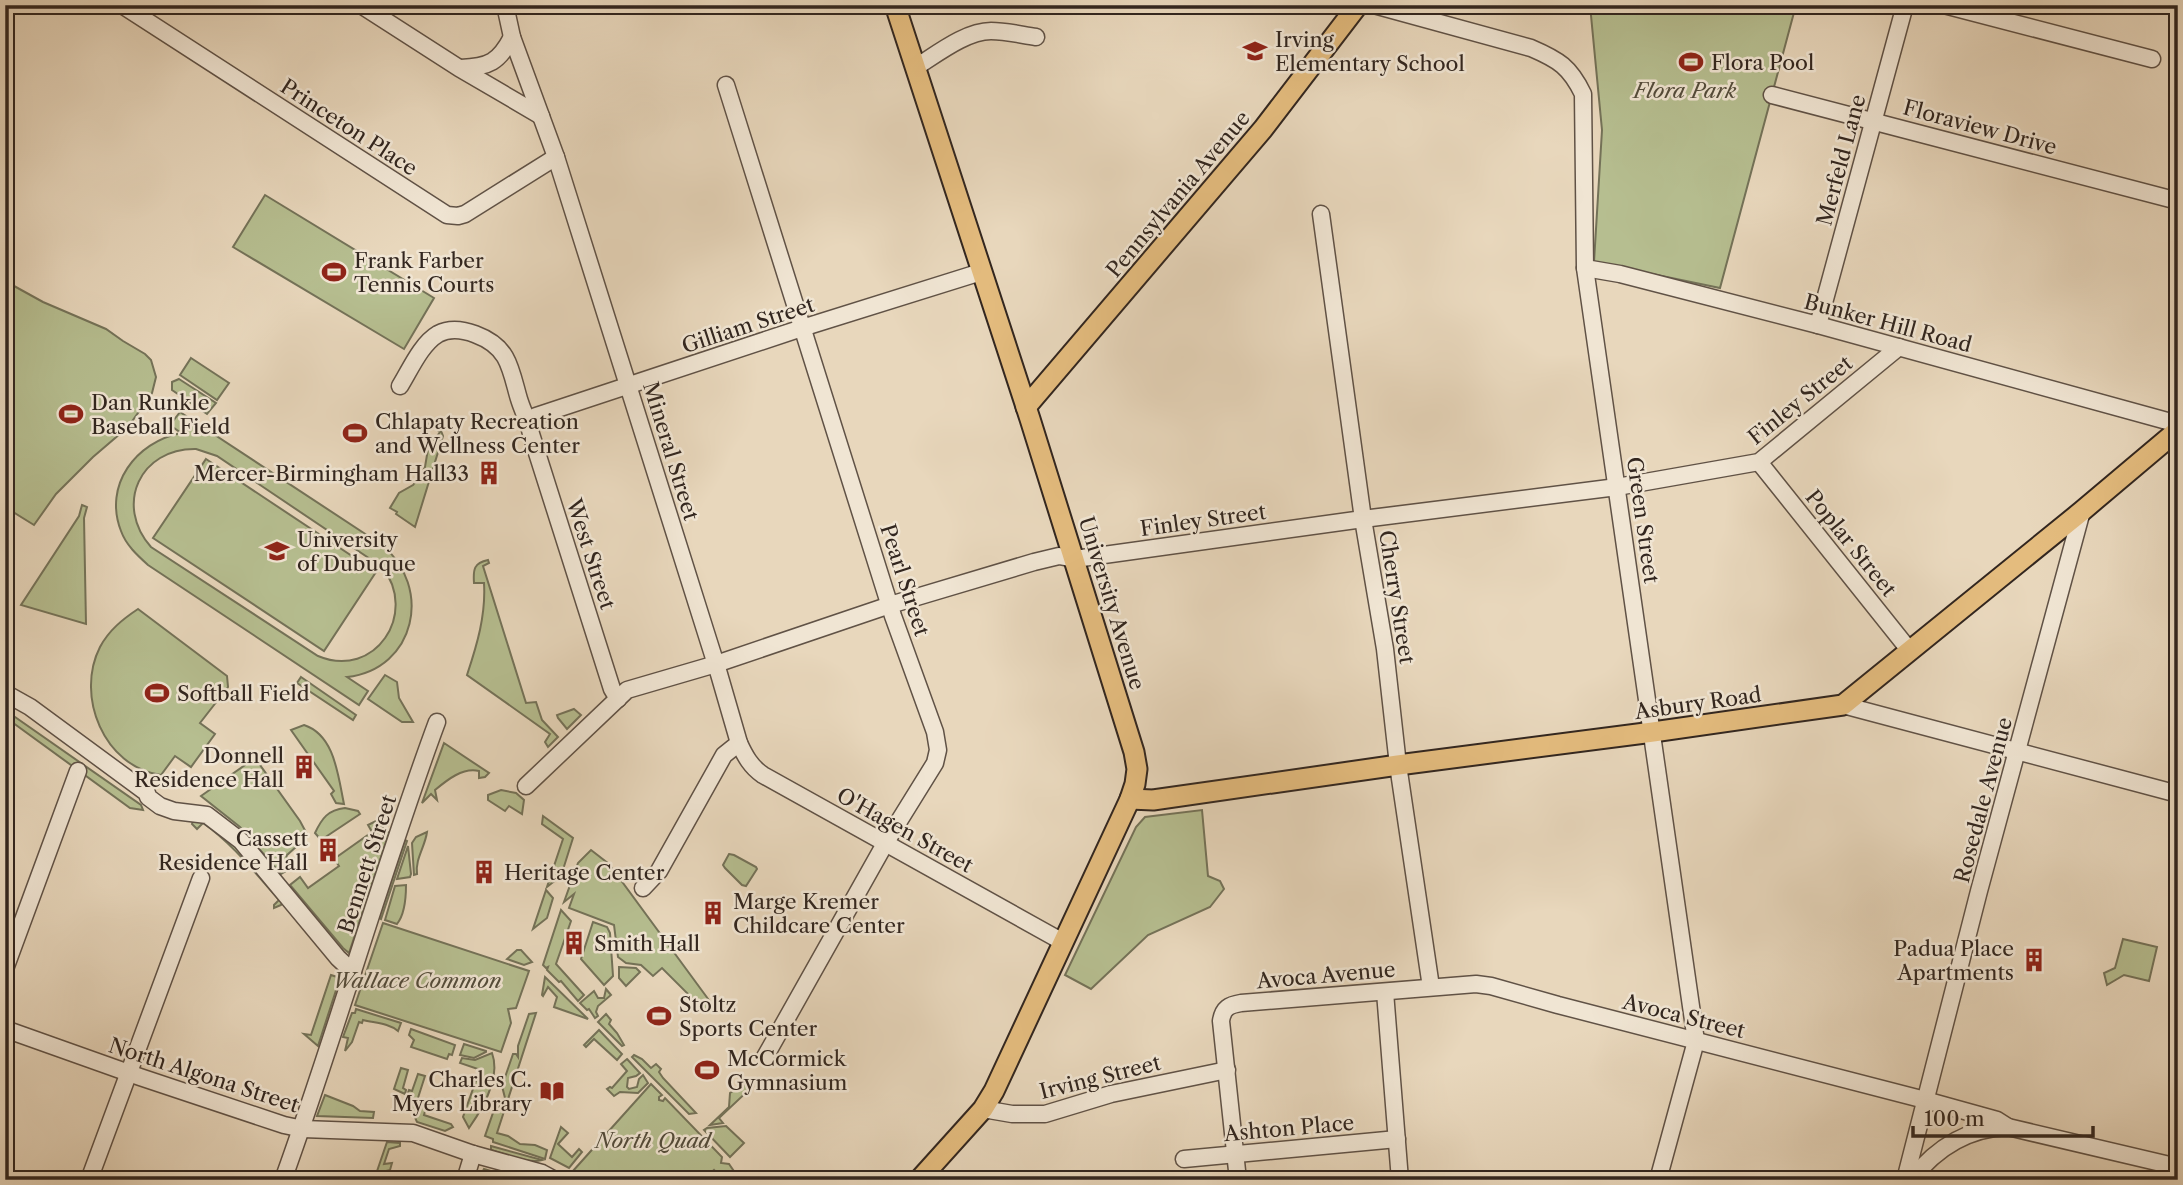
<svg xmlns="http://www.w3.org/2000/svg" width="2183" height="1185" font-family="'Libre Caslon Text',serif">
  <style>
    .green { fill: #b6be90; stroke: #747258; stroke-width: 2; fill-rule: evenodd }
    .lines { fill: none; stroke-linecap: round; stroke-linejoin: round }
    .minor-casing { stroke: #605246; stroke-width: 19 }
    .major-casing { stroke: #32261f; stroke-width: 23 }
    .minor { stroke: #f0e5d3; stroke-width: 16 }
    .major { stroke: #e4bc7e; stroke-width: 19 }
    .labels { text-anchor: middle; dominant-baseline: central; stroke-width: 5; stroke-linejoin: round; paint-order: stroke }
    .poi-label { font-size: 21px; fill: #32261f; stroke: #f0e5d3; text-anchor: start }
    .park-label { font-size: 21px; font-style: italic; fill: #534c3b; stroke: #f0e5d3 }
    .street-label { font-size: 21px; fill: #32261f; stroke: #f0e5d3 }
  </style>
  <rect width="100%" height="100%" fill="#e8d7bc"/>
  <filter id="stains"><feTurbulence type="fractalNoise" baseFrequency=".00286" numOctaves="4"/><feColorMatrix values="0 0 0 0 .2 0 0 0 0 .09 0 0 0 0 .02 0 0 0 .5 -.17"/></filter>
  <radialGradient id="worn" r=".72"><stop offset=".6" stop-color="#630" stop-opacity="0"/><stop offset="1" stop-color="#630" stop-opacity=".3"/></radialGradient>
  <!-- green -->
  <g class="green">
    <polygon points="1590,5 1796,5 1720,288 1594,262 1602,130"/>
    <polygon points="265,195 434,298 404,349 233,247"/>
    <polygon points="5,281 43,302 106,329 123,341 145,354 151,360 156,377 152,393 128,427 93,457 56,494 34,525 5,507"/>
    <polygon points="191,358 229,383 217,400 180,375"/>
    <polygon points="179,379 216,403 207,414 172,390 172,382"/>
    <path d="M180 412 382 545C433 587 416 669 347 677L368 691 359 705 148 565C137 555 126 545 121 531 103 485 136 442 181 433L170 425ZM196 449 217 456 382 567C419 613 375 680 318 656L151 547C114 505 140 448 196 449Z"/>
    <polygon points="428,419 440,428 443,436 415,527 396,514 397,512 390,508 399,493 413,485 421,475 425,467 428,449 440,432 426,422"/>
    <polygon points="206,459 376,572 324,651 153,538"/>
    <polygon points="82,505 87,507 84,518 86,624 21,605 79,516"/>
    <path d="M488 560 489 563 483 566 526 703 536 702 542 720 558 737 548 747 545 742 550 734 467 675C477 645 486 615 484 583H474C473 569 474 563 488 560Z"/>
    <path d="M138 609 227 676 228 687 200 723 215 734 191 767 175 756 161 775C104 767 75 696 100 647 109 630 123 619 138 609Z"/>
    <polygon points="385,675 397,682 399,698 413,722 402,722 368,699"/>
    <polygon points="301,677 356,715 353,720 297,683"/>
    <polygon points="574,709 581,715 567,729 558,718 557,715"/>
    <polygon points="5,710 141,805 143,810 130,808 5,717"/>
    <path d="M304 725C335 735 338 776 344 804L336 803 331 794 334 791 291 730Z"/>
    <path d="M444 743 489 773 485 777 479 778V771C463 767 447 780 435 790L437 800 431 794 422 803Z"/>
    <polygon points="255,758 300,821 308,836 286,856 293,867 281,874 240,827 201,796"/>
    <polygon points="501,790 516,793 524,800 522,814 509,806 505,811 488,800 488,795"/>
    <path d="M345 808 358 811 360 814 321 840 315 833C322 818 328 810 345 808Z"/>
    <polygon points="1202,810 1208,876 1220,881 1224,889 1210,907 1148,935 1091,989 1065,975 1136,827 1145,817"/>
    <polygon points="543,816 573,838 561,876 547,887 563,839 542,824"/>
    <path d="M201 820 229 837 282 902 281 905 274 908V905L279 900C255 873 233 844 203 823L197 829 192 824 193 821Z"/>
    <polygon points="376,821 389,833 349,953 343,948 290,885 300,877 308,888 339,866 334,859 372,832 368,825"/>
    <path d="M427 832C425 847 415 859 417 874L414 875 412 843 416 837Z"/>
    <polygon points="405,840 407,841 381,919 379,918"/>
    <polygon points="408,846 411,874 410,877 397,879"/>
    <polygon points="591,850 609,864 714,1007 707,1013 662,968 653,976 641,965 626,963 618,957 614,925 569,908 574,894 564,902 578,863"/>
    <polygon points="729,854 734,855 756,867 757,869 746,886 742,885 725,868 723,865"/>
    <path d="M406 885C406 899 405 914 397 924L385 920 395 886Z"/>
    <polygon points="546,890 553,898 547,918 533,929"/>
    <polygon points="561,910 571,921 556,964 584,995 578,1001 561,981 559,982 547,970 548,967 546,968 543,965"/>
    <polygon points="593,922 607,927 610,933 613,976 604,985 581,959"/>
    <polygon points="383,923 529,971 516,1008 508,1009 511,1023 501,1052 355,1005"/>
    <polygon points="2123,939 2157,947 2149,981 2124,975 2107,985 2104,973 2115,968"/>
    <polygon points="517,950 521,950 532,962 524,965 507,959"/>
    <polygon points="619,967 636,968 640,972 626,986 619,978"/>
    <polygon points="331,975 340,978 318,1046 304,1034 311,1035"/>
    <polygon points="545,977 588,1019 554,1007 557,997 548,987 543,996 542,995"/>
    <polygon points="606,989 611,995 598,1006 596,1012 598,1016 595,1018 589,1009 587,1010 580,1003 594,991 598,998 604,998"/>
    <path d="M356 1009 401 1023 398 1031C389 1023 375 1023 363 1020L362 1023 359 1022 352 1042 345 1051 348 1038 343 1037 352 1013H355Z"/>
    <polygon points="536,1013 497,1133 508,1136 520,1144 535,1145 547,1150 545,1159 493,1142 493,1139 485,1136 494,1110 502,1105 505,1098 502,1086 513,1054 516,1054 518,1057 518,1046 529,1014"/>
    <polygon points="606,1014 611,1020 609,1024 617,1033 624,1045 622,1046 598,1022"/>
    <polygon points="411,1029 455,1045 452,1055 449,1054 447,1059 411,1047 414,1040 409,1035"/>
    <polygon points="599,1030 622,1054 617,1060 594,1039 586,1047 584,1045"/>
    <polygon points="464,1044 486,1051 486,1052 474,1058 460,1055"/>
    <path d="M492 1053C501 1077 483 1108 469 1128L463 1117 479 1072 478 1069 460 1063 462 1058 475 1060Z"/>
    <polygon points="634,1055 642,1059 651,1068 656,1064 661,1069 659,1072 663,1078 696,1113 689,1114 632,1057"/>
    <polygon points="627,1059 640,1073 636,1076 628,1078 627,1087 629,1089 637,1087 639,1079 643,1075 648,1083 638,1093 620,1092 614,1096 607,1089 610,1087 612,1088 627,1071 621,1064"/>
    <polygon points="401,1068 408,1070 403,1088 406,1090 405,1094 394,1089"/>
    <polygon points="418,1074 425,1076 417,1101 427,1104 424,1115 451,1124 453,1127 445,1131 417,1122 406,1098 409,1090 412,1091"/>
    <polygon points="746,1083 752,1087 719,1118 723,1123 710,1125 729,1107 730,1093"/>
    <polygon points="651,1084 662,1095 659,1097 659,1100 663,1101 665,1098 722,1157 721,1163 729,1164 740,1180 728,1180 721,1172 718,1174 714,1170 703,1180 580,1180 572,1172"/>
    <polygon points="325,1095 353,1106 360,1111 374,1112 373,1118 317,1116"/>
    <polygon points="726,1126 744,1143 730,1157 704,1130 707,1128"/>
    <polygon points="561,1127 568,1133 558,1144 572,1157 579,1149 582,1152 569,1168 550,1158"/>
    <polygon points="387,1142 400,1143 400,1146 389,1149 384,1164 392,1163 390,1170 382,1172 380,1180 374,1180"/>
    <path d="M491 1146 542 1160C527 1164 505 1154 491 1150Z"/>
    <polygon points="484,1169 508,1176 506,1180 478,1180"/>
  </g>
  <g class="lines">
    <!-- minor casing -->
    <g class="minor-casing">
      <g id="minor">
        <polyline points="122,5 447,215 458,216 465,214 556,157"/>
        <polyline points="361,5 459,68 541,116"/>
        <polyline points="505,5 512,37 556,157 719,674 739,743 724,755 659,871 643,888"/>
        <path d="M1374 5 1531 48C1559 60 1570 67 1583 94L1585 268 1696 1041 1658 1180"/>
        <polyline points="1944,5 2152,59"/>
        <path d="M916 67C937 54 966 31 991 31 1006 31 1022 35 1036 37"/>
        <path d="M461 68C489 67 499 62 512 37"/>
        <polyline points="726,85 893,616 935,732 938,750 935,763 886,842 765,1057"/>
        <polyline points="1772,95 2178,201"/>
        <polyline points="1321,214 1363,519 1385,649 1398,765 1431,987"/>
        <polyline points="1585,268 1620,274 1818,325 2178,424"/>
        <polyline points="1818,325 1905,5"/>
        <path d="M400 386C410 370 421 344 438 334 459 323 494 338 505 357 512 369 515 386 519 399 523 412 528 420 531 434L612 689 618 699"/>
        <polyline points="530,421 536,416 802,328 981,272"/>
        <polyline points="1759,462 1910,651"/>
        <polyline points="5,693 30,707 147,793 148,797 160,806 174,811 207,815 241,841 338,958 353,972"/>
        <polyline points="1843,705 2178,794"/>
        <path d="M739 743C745 756 751 767 763 775L1063 942"/>
        <polyline points="526,786 627,690 716,664 890,605 1034,562 1059,556 1075,559 1363,519 1617,487 1759,462 1899,347"/>
        <polyline points="5,969 78,771"/>
        <polyline points="1385,992 1400,1180"/>
        <polyline points="5,1029 140,1077 284,1125 303,1129 413,1133 473,1154 542,1173 555,1180"/>
        <polyline points="983,1109 1012,1114 1045,1114 1111,1094 1227,1070"/>
        <polyline points="2178,1147 2178,1152"/>
        <polyline points="1184,1159 1397,1139"/>
        <polyline points="89,1180 201,878"/>
        <path d="M283 1180C338 1028 381 873 437 722"/>
        <polyline points="465,1180 473,1154"/>
        <path d="M1238 1180 1221 1021C1223 1008 1229 1005 1241 1003L1476 984 1491 986 1558 1005 1925 1100 1997 1120 2008 1127"/>
        <polyline points="1905,1180 1979,891 2082,511"/>
        <path d="M1911 1180C1936 1148 1967 1128 2008 1127L2178 1167"/>
      </g>
    </g>
    <!-- major casing -->
    <g class="major-casing">
      <g id="major">
        <polyline points="895,5 1030,419 1134,752 1137,769 1135,784 1130,799 994,1091 983,1109 919,1180"/>
        <polyline points="1026,407 1263,129 1358,5"/>
        <polyline points="1130,799 1153,800 1398,765 1653,732 1843,705 2082,511 2178,430"/>
      </g>
    </g>
    <!-- minor -->
    <use href="#minor" class="minor"/>
    <!-- major -->
    <use href="#major" class="major"/>
  </g>
  <!-- icons -->
  <defs>
    <g id="school-bare" transform="scale(1.89)"><path d="M0-5L7-2L0 1L-7-2ZM-4 1L0 2.5L4 1V4Q0 6-4 4Z" fill="#8f2418" stroke="#f0e5d3" stroke-width="2.5" paint-order="stroke"/></g>
    <g id="stadium-bare" transform="scale(1.89)"><path d="M0-5a6.5 5 0 1 0 0 10a6.5 5 0 1 0 0-10ZM-3.5-1.8h7v3.6h-7Z" fill="#8f2418" stroke="#f0e5d3" stroke-width="2.5" paint-order="stroke"/></g>
    <g id="building-bare" transform="scale(1.89)"><path d="M-4-6H4V6H1V3H-1V6H-4ZM-2.5-4.3h1.7v1.8h-1.7ZM.8-4.3h1.7v1.8H.8ZM-2.5-1h1.7V.8h-1.7ZM.8-1h1.7V.8H.8Z" fill="#8f2418" stroke="#f0e5d3" stroke-width="2.5" paint-order="stroke"/></g>
    <g id="university-bare" transform="scale(1.89)"><path d="M0-5L7-2L0 1L-7-2ZM-4 1L0 2.5L4 1V4Q0 6-4 4Z" fill="#8f2418" stroke="#f0e5d3" stroke-width="2.5" paint-order="stroke"/></g>
    <g id="library-bare" transform="scale(1.89)"><path d="M-6-4Q-3-5.5-.7-3.5V5Q-3 3-6 4ZM6-4Q3-5.5 .7-3.5V5Q3 3 6 4Z" fill="#8f2418" stroke="#f0e5d3" stroke-width="2.5" paint-order="stroke"/></g>
  </defs>
  <g fill-rule="evenodd">
    <use href="#school-bare" x="1255" y="51"/>
    <use href="#stadium-bare" x="1691" y="62"/>
    <use href="#stadium-bare" x="334" y="272"/>
    <use href="#stadium-bare" x="71" y="414"/>
    <use href="#stadium-bare" x="355" y="433"/>
    <use href="#building-bare" x="489" y="473"/>
    <use href="#university-bare" x="277" y="551"/>
    <use href="#stadium-bare" x="157" y="693"/>
    <use href="#building-bare" x="304" y="767"/>
    <use href="#building-bare" x="328" y="850"/>
    <use href="#building-bare" x="484" y="872"/>
    <use href="#building-bare" x="713" y="913"/>
    <use href="#building-bare" x="574" y="943"/>
    <use href="#building-bare" x="2034" y="960"/>
    <use href="#stadium-bare" x="659" y="1016"/>
    <use href="#stadium-bare" x="707" y="1070"/>
    <use href="#library-bare" x="552" y="1091"/>
  </g>
  <g class="labels">
    <!-- poi labels -->
    <g class="poi-label">
      <text x="1275" y="39">Irving<tspan x="1275" dy="24">Elementary School</tspan></text>
      <text x="1711" y="62">Flora Pool</text>
      <text x="354" y="260">Frank Farber<tspan x="354" dy="24">Tennis Courts</tspan></text>
      <text x="91" y="402">Dan Runkle<tspan x="91" dy="24">Baseball Field</tspan></text>
      <text x="375" y="421">Chlapaty Recreation<tspan x="375" dy="24">and Wellness Center</tspan></text>
      <text x="469" y="473" text-anchor="end">Mercer-Birmingham Hall33</text>
      <text x="297" y="539">University<tspan x="297" dy="24">of Dubuque</tspan></text>
      <text x="177" y="693">Softball Field</text>
      <text x="284" y="755" text-anchor="end">Donnell<tspan x="284" dy="24">Residence Hall</tspan></text>
      <text x="308" y="838" text-anchor="end">Cassett<tspan x="308" dy="24">Residence Hall</tspan></text>
      <text x="504" y="872">Heritage Center</text>
      <text x="733" y="901">Marge Kremer<tspan x="733" dy="24">Childcare Center</tspan></text>
      <text x="594" y="943">Smith Hall</text>
      <text x="2014" y="948" text-anchor="end">Padua Place<tspan x="2014" dy="24">Apartments</tspan></text>
      <text x="679" y="1004">Stoltz<tspan x="679" dy="24">Sports Center</tspan></text>
      <text x="727" y="1058">McCormick<tspan x="727" dy="24">Gymnasium</tspan></text>
      <text x="532" y="1079" text-anchor="end">Charles C.<tspan x="532" dy="24">Myers Library</tspan></text>
    </g>
    <!-- park labels -->
    <g class="park-label">
      <text x="1685" y="90">Flora Park</text>
      <text x="417" y="980">Wallace Common</text>
      <text x="653" y="1140">North Quad</text>
    </g>
    <!-- street labels -->
    <g class="street-label">
      <text transform="translate(349 127) rotate(33)">Princeton Place</text>
      <text transform="translate(1980 127) rotate(15)">Floraview Drive</text>
      <text transform="translate(1841 160) rotate(-75)">Merfeld Lane</text>
      <text transform="translate(1178 194) rotate(-50)">Pennsylvania Avenue</text>
      <text transform="translate(1888 323) rotate(15)">Bunker Hill Road</text>
      <text transform="translate(748 325) rotate(-18)">Gilliam Street</text>
      <text transform="translate(1800 400) rotate(-39)">Finley Street</text>
      <text transform="translate(671 451) rotate(73)">Mineral Street</text>
      <text transform="translate(1203 520) rotate(-8)">Finley Street</text>
      <text transform="translate(1643 520) rotate(82)">Green Street</text>
      <text transform="translate(1851 543) rotate(51)">Poplar Street</text>
      <text transform="translate(591 554) rotate(72)">West Street</text>
      <text transform="translate(905 580) rotate(72)">Pearl Street</text>
      <text transform="translate(1397 597) rotate(81)">Cherry Street</text>
      <text transform="translate(1112 603) rotate(73)">University Avenue</text>
      <text transform="translate(1698 703) rotate(-8)">Asbury Road</text>
      <text transform="translate(1983 800) rotate(-75)">Rosedale Avenue</text>
      <text transform="translate(905 830) rotate(29)">O'Hagen Street</text>
      <text transform="translate(367 864) rotate(-72)">Bennett Street</text>
      <text transform="translate(1326 975) rotate(-5)">Avoca Avenue</text>
      <text transform="translate(1684 1016) rotate(14)">Avoca Street</text>
      <text transform="translate(204 1075) rotate(18)">North Algona Street</text>
      <text transform="translate(1100 1077) rotate(-14)">Irving Street</text>
      <text transform="translate(1289 1128) rotate(-5)">Ashton Place</text>
    </g>
  </g>
  <!-- margin -->
  <rect width="2183" height="1185" fill="none" stroke="#e8d7bc" stroke-width="28"/>
  <rect x="7" y="7" width="2169" height="1171" fill="none" stroke="#32261f" stroke-width="3.5"/>
  <rect x="14" y="14" width="2155" height="1157" fill="none" stroke="#32261f" stroke-width="2"/>
  <!-- scale -->
  <path d="M1913 1126v10h180v-10" fill="none" stroke="#32261f" stroke-width="3.5"/>
  <text x="1924" y="1126" font-size="21" fill="#32261f" stroke="#f0e5d3" stroke-width="5" paint-order="stroke">100 m</text>
  <rect width="100%" height="100%" filter="url(#stains)"/>
  <rect width="100%" height="100%" fill="url(#worn)"/>
</svg>
